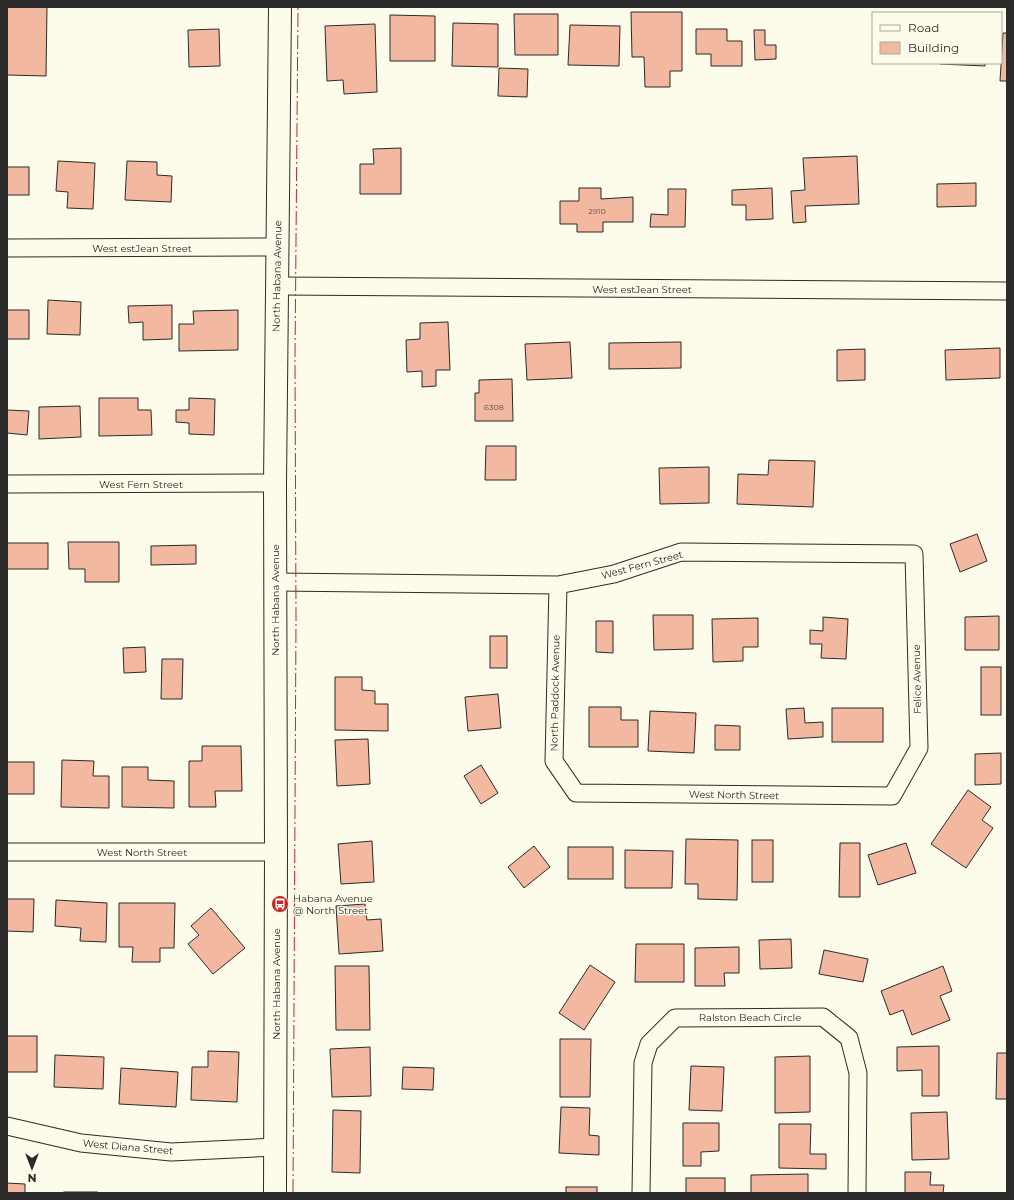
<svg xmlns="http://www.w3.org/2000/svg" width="1014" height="1200" font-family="Montserrat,sans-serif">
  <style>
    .building { fill: #f2b8a0; stroke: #2b2b2b }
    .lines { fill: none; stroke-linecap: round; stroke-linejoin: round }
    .street-casing { stroke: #2b2b2b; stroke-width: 19 }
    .secondary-casing { stroke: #2b2b2b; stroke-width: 24 }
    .street { stroke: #fdfbea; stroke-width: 17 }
    .secondary { stroke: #fdfbea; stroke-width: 22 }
    .power { stroke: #c62828; stroke-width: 1; stroke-dasharray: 14 3 2 3; stroke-linecap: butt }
    .labels { text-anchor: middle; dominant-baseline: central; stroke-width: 3; stroke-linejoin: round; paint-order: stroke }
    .number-label { font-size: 8px; fill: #5d4e48 }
    .street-label { font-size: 10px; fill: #2b2b2b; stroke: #fdfbea }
    .poi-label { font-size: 10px; fill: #2b2b2b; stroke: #fdfbea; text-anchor: start }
  </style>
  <rect width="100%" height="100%" fill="#fdfbea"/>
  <!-- building -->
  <g class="building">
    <polygon points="7,7 47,7 46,76 7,75"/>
    <polygon points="631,12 682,12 682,71 670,71 670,87 645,87 644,57 632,57"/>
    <polygon points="514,14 558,14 558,55 515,55"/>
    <polygon points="390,15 435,16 435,61 390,61"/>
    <polygon points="453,23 498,24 498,67 452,66"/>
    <polygon points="375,24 377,92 344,94 343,80 327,81 325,26"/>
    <polygon points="570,25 620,26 619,66 568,65"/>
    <polygon points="219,29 220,66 189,67 188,30"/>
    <polygon points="696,29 727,29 727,41 742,41 742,66 711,66 711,54 696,54"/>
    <polygon points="754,30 765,30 765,45 776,45 776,59 755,60"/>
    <polygon points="1003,33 1007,33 1007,81 1000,81"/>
    <polygon points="940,63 985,63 985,66 940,64"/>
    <polygon points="499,68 528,69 527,97 498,96"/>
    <polygon points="401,148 401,194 360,194 360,164 374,164 373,149"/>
    <polygon points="857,156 859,204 805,206 806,222 793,223 791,191 805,190 803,158"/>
    <polygon points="58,161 95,163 93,209 67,208 68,192 56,191"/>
    <polygon points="127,161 157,162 157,175 172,176 171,202 125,200"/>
    <rect x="7" y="167" width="22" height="28"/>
    <polygon points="976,183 976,206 937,207 937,184"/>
    <polygon points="579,188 601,188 601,199 633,197 633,222 603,222 603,232 577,232 577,224 560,224 560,201 579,201"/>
    <polygon points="772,188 773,219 746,220 746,205 732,205 732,190"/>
    <polygon points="668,189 686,189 685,227 650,227 651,214 668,215"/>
    <polygon points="48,300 81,302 80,335 47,334"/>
    <polygon points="172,305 172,339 143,340 143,322 129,323 128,306"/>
    <rect x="7" y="310" width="22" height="29"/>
    <polygon points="238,310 238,350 179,351 179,324 194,324 193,311"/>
    <polygon points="448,322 450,370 436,370 436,386 422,387 422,371 407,372 406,340 420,339 420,323"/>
    <polygon points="570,342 572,378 527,380 525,344"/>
    <polygon points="681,342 681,368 609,369 609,343"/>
    <polygon points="1000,348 1000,378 946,380 945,350"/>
    <polygon points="865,349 865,380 837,381 837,350"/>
    <polygon points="512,379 513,421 475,421 475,393 479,393 479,380"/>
    <polygon points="99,398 138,398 138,410 151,410 152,435 99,436"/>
    <polygon points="189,398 215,399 214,435 189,434 189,423 176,422 176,410 189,410"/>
    <polygon points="80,406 81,437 39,439 39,407"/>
    <polygon points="7,410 29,411 27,435 7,433"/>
    <polygon points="486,446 516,446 516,480 485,480"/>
    <polygon points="769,460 815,461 813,507 737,504 738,474 768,475"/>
    <polygon points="709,467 709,503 660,504 659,468"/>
    <polygon points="977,534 987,561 960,572 950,544"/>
    <polygon points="68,542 119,542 119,582 85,582 85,569 69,569"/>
    <rect x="7" y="543" width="41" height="26"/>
    <polygon points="196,545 196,564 151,565 151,546"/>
    <polygon points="653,615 693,615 693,649 654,650"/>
    <polygon points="999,616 999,650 965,650 965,617"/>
    <polygon points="823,617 848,619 846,659 821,658 822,644 810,644 810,630 823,631"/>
    <polygon points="758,618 758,647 743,647 743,661 713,662 712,619"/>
    <polygon points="596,621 613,621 613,653 596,652"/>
    <rect x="490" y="636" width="17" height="32"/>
    <polygon points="145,647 146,672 124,673 123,648"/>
    <polygon points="162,659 183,659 182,699 161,699"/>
    <rect x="981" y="667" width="20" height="48"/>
    <polygon points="335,677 362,677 362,690 375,691 375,704 388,704 388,731 335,730"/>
    <polygon points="498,694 501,728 468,731 465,697"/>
    <polygon points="589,707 621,707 621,720 638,720 638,747 589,747"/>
    <polygon points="804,708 805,723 823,722 823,737 788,739 786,709"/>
    <rect x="832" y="708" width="51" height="34"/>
    <polygon points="650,711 696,713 694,753 648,751"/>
    <polygon points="715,725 740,726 740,750 715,750"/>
    <polygon points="368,739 370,784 337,786 335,740"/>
    <polygon points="202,746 241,746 242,791 215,791 216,807 189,807 189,761 202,761"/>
    <polygon points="1001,753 1001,784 975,785 975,754"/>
    <polygon points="62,760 94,761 93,776 109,776 109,808 61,807"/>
    <rect x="7" y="762" width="27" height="32"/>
    <polygon points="481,765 498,793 481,804 464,776"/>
    <polygon points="122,767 148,767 148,780 174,781 174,808 122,807"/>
    <polygon points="968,790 991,807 982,820 993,828 966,868 931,844"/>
    <polygon points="686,839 738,840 737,900 698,899 698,884 685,884"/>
    <rect x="752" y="840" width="21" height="42"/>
    <polygon points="372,841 374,882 341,884 338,844"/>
    <polygon points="840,843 860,843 860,897 839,897"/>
    <polygon points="906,843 916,873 878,885 868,855"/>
    <polygon points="534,846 550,867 524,888 508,867"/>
    <rect x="568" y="847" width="45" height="32"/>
    <polygon points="625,850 673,851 672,888 625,888"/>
    <polygon points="7,899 34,899 33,932 7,931"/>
    <polygon points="56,900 107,903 106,942 80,941 81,928 55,926"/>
    <polygon points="119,903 175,903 174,948 160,948 160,962 132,962 133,947 119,947"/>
    <polygon points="365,904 367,920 381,919 383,951 339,954 336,906"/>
    <polygon points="211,908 245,948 213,974 188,944 199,935 191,926"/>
    <polygon points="791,939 792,968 760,969 759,940"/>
    <polygon points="636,944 684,944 684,982 635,982"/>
    <polygon points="739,947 739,973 724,973 725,986 695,986 695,948"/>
    <polygon points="824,950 868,959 863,982 819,974"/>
    <polygon points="590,965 615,982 584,1030 559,1013"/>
    <polygon points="335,966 369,966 370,1030 336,1030"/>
    <polygon points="943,966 952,991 940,996 950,1020 912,1035 903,1010 890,1015 881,991"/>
    <rect x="7" y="1036" width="30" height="36"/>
    <polygon points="560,1039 591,1039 590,1097 560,1097"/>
    <polygon points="939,1046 939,1096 922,1096 922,1070 897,1071 897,1047"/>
    <polygon points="370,1047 371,1096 332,1097 330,1049"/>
    <polygon points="208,1051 239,1052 237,1102 191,1100 192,1067 208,1067"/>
    <polygon points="997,1053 1007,1053 1007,1099 996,1099"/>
    <polygon points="55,1055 104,1057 103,1089 54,1087"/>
    <polygon points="810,1056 810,1112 775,1113 775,1057"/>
    <polygon points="691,1066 724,1067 722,1111 689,1110"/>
    <polygon points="403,1067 434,1068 433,1090 402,1089"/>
    <polygon points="121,1068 178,1072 176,1107 119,1104"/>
    <polygon points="561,1107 590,1108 589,1135 599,1136 599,1155 559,1153"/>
    <polygon points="333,1110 361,1111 360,1173 332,1172"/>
    <polygon points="947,1112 949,1159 912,1160 911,1113"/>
    <polygon points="683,1123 719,1123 719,1151 701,1152 701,1166 683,1166"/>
    <polygon points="779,1124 811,1124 810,1154 826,1154 826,1169 779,1168"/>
    <polygon points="905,1172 931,1172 930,1185 944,1185 943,1193 905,1193"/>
    <polygon points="808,1174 808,1193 751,1193 751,1175"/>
    <rect x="686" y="1178" width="39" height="15"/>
    <polygon points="7,1183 25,1184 25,1193 7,1193"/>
    <rect x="566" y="1187" width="31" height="6"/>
    <rect x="64" y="1192" width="33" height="1"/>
  </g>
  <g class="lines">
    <!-- street casing -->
    <g class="street-casing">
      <g id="street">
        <polyline points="7,248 277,247"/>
        <polyline points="277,286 1007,291"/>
        <polyline points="7,484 275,483"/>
        <polyline points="275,582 558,585 614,574 681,552 914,554 919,748 892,796 576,793 554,761 558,585"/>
        <polyline points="7,852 276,852"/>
        <polyline points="7,1126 81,1143 171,1152 275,1147"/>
        <polyline points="641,1193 643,1063 649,1044 675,1018 823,1017 849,1038 858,1073 857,1193"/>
      </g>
    </g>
    <!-- secondary casing -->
    <g class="secondary-casing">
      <polyline id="secondary" points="275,1193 276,852 275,483 280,7"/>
    </g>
    <!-- street -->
    <use href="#street" class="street"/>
    <!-- secondary -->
    <use href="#secondary" class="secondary"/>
    <!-- power -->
    <polyline class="power" points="293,1193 296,618 295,359 298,7"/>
  </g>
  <!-- icons -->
  <defs>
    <g id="bus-disc" transform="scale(0.9)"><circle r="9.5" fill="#c62828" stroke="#fdfbea"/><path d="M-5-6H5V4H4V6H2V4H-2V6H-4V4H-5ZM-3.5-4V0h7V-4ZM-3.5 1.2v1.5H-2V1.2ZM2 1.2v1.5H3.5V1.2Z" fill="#fff"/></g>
  </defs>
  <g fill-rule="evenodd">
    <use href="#bus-disc" x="280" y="904"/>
  </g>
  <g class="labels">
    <!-- number labels -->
    <g class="number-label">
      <text x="597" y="211">2910</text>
      <text x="494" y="407">6308</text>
    </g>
    <!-- street labels -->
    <g class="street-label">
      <text x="142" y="248">West estJean Street</text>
      <text transform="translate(277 276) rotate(-89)">North Habana Avenue</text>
      <text x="642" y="289">West estJean Street</text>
      <text x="141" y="484">West Fern Street</text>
      <text transform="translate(642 565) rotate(-15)">West Fern Street</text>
      <text transform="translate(275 600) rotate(-90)">North Habana Avenue</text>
      <text transform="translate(917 679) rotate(-91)">Felice Avenue</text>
      <text transform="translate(555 693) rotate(-89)">North Paddock Avenue</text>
      <text transform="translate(734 795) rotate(1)">West North Street</text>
      <text x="142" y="852">West North Street</text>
      <text transform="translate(276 984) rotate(-90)">North Habana Avenue</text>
      <text x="750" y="1017">Ralston Beach Circle</text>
      <text transform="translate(128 1147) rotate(5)">West Diana Street</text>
    </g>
    <!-- poi labels -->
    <g class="poi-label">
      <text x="293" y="898">Habana Avenue<tspan x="293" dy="12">@ North Street</tspan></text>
    </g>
  </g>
  <!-- border -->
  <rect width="1014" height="1200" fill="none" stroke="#2b2b2b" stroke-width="16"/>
  <!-- legend -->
  <rect x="872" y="12" width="130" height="52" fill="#fdfbea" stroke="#a9a89e"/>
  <rect x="880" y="25" width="20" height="6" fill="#fdfbea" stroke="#a9a89e"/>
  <text x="908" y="32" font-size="12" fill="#2b2b2b">Road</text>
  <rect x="880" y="42" width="20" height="12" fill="#f2b8a0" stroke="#a9a89e"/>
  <text x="908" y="52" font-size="12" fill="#2b2b2b">Building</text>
  <!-- north arrow -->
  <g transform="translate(32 1168) rotate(180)" stroke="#fdfbea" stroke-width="3" paint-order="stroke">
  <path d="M0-3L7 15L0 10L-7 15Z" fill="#2b2b2b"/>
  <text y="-6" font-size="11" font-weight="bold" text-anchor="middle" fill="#2b2b2b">N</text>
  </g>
</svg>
